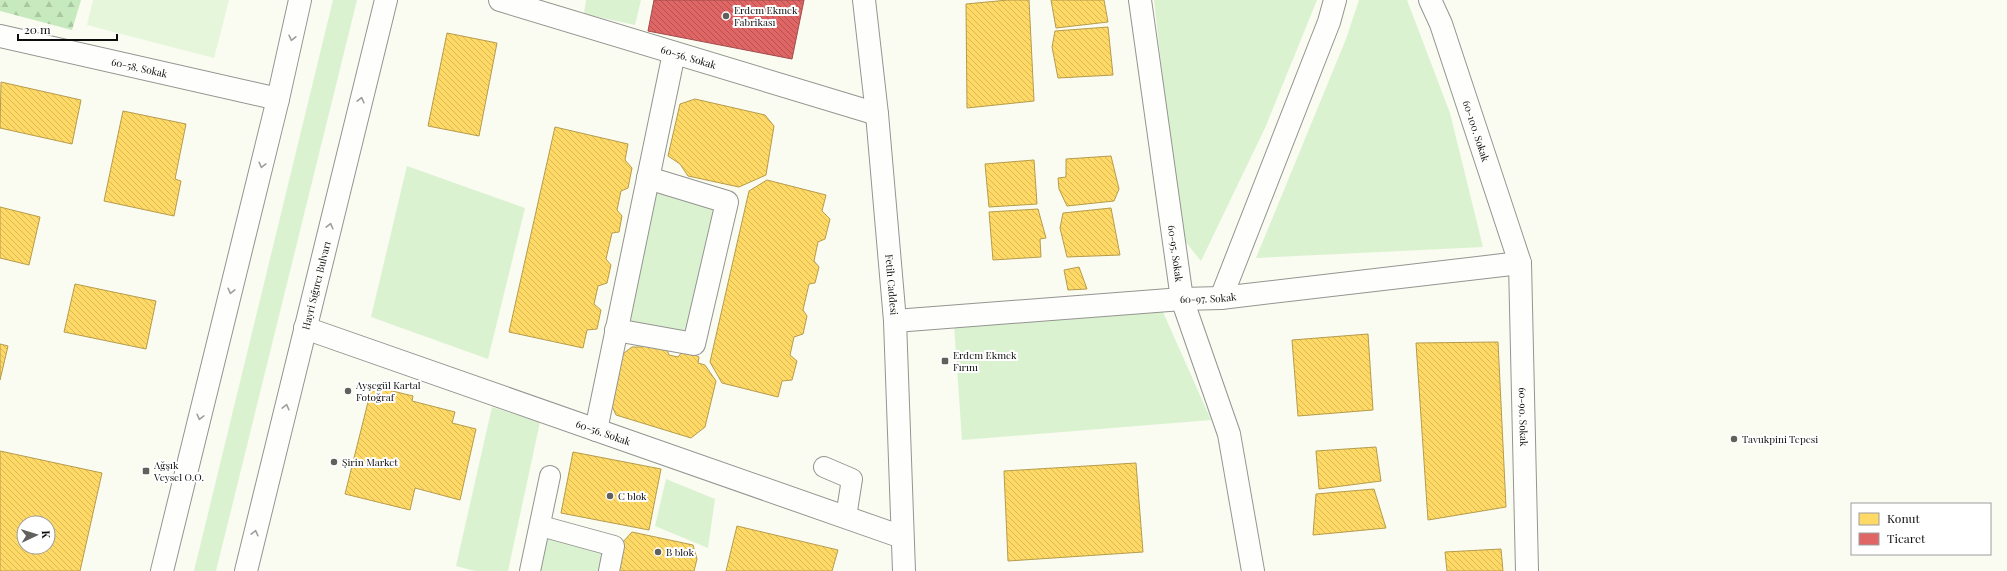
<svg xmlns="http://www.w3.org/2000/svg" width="2007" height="571" font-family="'Playfair Display',serif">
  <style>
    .grass { fill: #dbf2d1 }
    .forest { fill: url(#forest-firs) }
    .pitch { fill: #e6f6da }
    .homes { fill: url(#homes-back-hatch); stroke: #b69c4b; fill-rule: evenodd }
    .shops { fill: url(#shops-back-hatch); stroke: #a14b4b }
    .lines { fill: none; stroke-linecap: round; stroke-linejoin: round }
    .service-casing { stroke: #949490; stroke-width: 22 }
    .minor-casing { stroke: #949490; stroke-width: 24 }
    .tertiary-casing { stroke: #949490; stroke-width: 24 }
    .service { stroke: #fefefd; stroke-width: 20 }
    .minor { stroke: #fefefd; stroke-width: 22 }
    .tertiary { stroke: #fefefd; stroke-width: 22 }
    .oneway { stroke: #9e9e9d }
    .poi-dot { fill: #60605d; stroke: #fff; stroke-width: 1.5 }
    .labels { text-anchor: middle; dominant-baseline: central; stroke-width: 4; stroke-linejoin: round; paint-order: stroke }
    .poi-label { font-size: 10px; fill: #0d0d0d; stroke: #fff; text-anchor: start }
    .street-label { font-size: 10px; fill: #0d0d0d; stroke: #fff }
  </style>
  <defs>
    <pattern id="forest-firs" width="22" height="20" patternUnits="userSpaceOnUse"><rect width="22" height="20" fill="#c7e9be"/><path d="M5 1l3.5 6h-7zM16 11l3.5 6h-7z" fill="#aac7a2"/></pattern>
    <pattern id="homes-back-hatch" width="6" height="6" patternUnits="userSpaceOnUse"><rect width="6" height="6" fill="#ffd966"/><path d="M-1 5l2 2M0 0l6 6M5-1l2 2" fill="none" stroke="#d9b957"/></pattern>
    <pattern id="shops-back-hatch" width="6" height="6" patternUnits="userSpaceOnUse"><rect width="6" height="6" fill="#e06666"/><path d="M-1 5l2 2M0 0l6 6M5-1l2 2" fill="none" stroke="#b45252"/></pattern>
  </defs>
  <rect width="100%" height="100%" fill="#fafbf1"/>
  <!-- grass -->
  <g class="grass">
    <polygon points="333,0 357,0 216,571 194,571"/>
    <polygon points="586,0 641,0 635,25 584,14"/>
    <polygon points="1154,0 1317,0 1265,128 1201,261 1180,235"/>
    <polygon points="1359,0 1407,0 1450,113 1483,247 1256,258 1346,39"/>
    <polygon points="407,166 525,208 488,359 371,317"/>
    <polygon points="653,185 719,208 689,331 625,324"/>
    <polygon points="1163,312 1211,420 962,440 954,325"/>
    <polygon points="492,407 540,422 508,571 475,571 456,566"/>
    <polygon points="666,479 715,499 708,548 655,526"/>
    <polygon points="545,531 611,552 606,571 536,571"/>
  </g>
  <!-- forest -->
  <polygon class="forest" points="0,0 81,0 72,30 0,11"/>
  <!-- pitch -->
  <polygon class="pitch" points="93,0 229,0 214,58 87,25"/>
  <!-- homes -->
  <g class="homes">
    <polygon points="1008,0 1029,0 1034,101 967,108 966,4"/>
    <polygon points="1051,0 1104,0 1108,22 1056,28"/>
    <polygon points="1108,27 1113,75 1058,78 1052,47 1055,31"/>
    <polygon points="447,33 497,43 479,136 428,126"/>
    <polygon points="1,82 81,100 72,144 0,128"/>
    <polygon points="695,99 765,115 774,126 766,175 739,187 688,176 680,164 668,156 680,104"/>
    <polygon points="123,111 186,124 175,179 181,181 174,216 104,201"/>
    <polygon points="555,127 628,144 625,160 632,168 628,188 621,191 617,210 622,216 619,232 612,233 606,259 611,265 607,283 598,286 594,304 601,310 597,329 587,330 583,348 509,332"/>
    <polygon points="1111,156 1119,189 1114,201 1067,206 1059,189 1058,178 1066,177 1066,159"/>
    <polygon points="1034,160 1037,204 989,207 985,164"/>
    <polygon points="767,180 826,195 822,211 830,219 825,239 818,242 814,261 819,267 815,283 809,284 803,310 807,316 803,334 794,337 790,355 797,361 792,380 782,381 778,397 722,383 710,362 749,191"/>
    <polygon points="0,207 40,217 29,265 0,258"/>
    <polygon points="1111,208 1120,255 1067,257 1060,228 1063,213"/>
    <polygon points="1038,209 1046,238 1040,239 1041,257 993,260 989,212"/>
    <polygon points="1079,267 1087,289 1068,290 1064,270"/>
    <polygon points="75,284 156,301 146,349 64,332"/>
    <polygon points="1368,334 1373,410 1298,416 1292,340"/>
    <polygon points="1498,342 1506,507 1428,520 1416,343"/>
    <polygon points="0,344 8,346 0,380"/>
    <polygon points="647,344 667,350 669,355 678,357 682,352 693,354 699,357 698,363 705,365 716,381 705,427 691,438 616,415 609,399 616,359 632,347 642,347"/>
    <polygon points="372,386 413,396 412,401 455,412 452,423 476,429 460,500 415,488 410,510 345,494"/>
    <polygon points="1376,447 1381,481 1319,489 1316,451"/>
    <path d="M0 451 102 473 80 571H0ZM24 523H48V547H24Z"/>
    <polygon points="573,452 661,469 649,530 561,513"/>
    <polygon points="1136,463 1143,552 1008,561 1004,471"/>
    <polygon points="1374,489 1386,528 1313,535 1316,494"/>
    <polygon points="737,526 838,550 832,571 726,571"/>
    <polygon points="632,532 693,545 697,559 694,571 616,571 622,543"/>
    <polygon points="1501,549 1503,571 1447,571 1445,552"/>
  </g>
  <!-- shops -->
  <polygon class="shops" points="654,0 804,0 792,59 648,31"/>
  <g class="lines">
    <!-- service casing -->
    <g class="service-casing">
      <g id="service">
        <polyline points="824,467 852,479 846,517"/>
        <polyline points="541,526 614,546 609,571"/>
        <polyline points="530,571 550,476"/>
      </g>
    </g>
    <!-- minor casing -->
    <g class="minor-casing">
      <g id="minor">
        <path id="s1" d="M500 0 877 114"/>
        <path id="s2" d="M864 0 877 114 895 321 904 571"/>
        <path id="s3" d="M1140 0 1182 299 1229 434 1253 571"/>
        <path id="s4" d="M1430 0 1441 24 1520 263 1527 571"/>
        <path id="s5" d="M0 36 278 99"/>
        <polyline points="1221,298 1329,22 1335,0"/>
        <path id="s6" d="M895 321 1182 299 1221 298 1520 263"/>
        <path id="s7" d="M305 328 902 537"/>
        <polyline points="616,330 694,344 727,202 648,178"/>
        <polyline points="596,430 674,53"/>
      </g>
    </g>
    <!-- tertiary casing -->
    <g class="tertiary-casing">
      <g id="tertiary">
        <polyline points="162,571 278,99 300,0"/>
        <path id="s8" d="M246 571 386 0"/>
      </g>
    </g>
    <!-- service -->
    <use href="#service" class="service"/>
    <!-- minor -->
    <use href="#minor" class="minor"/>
    <!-- tertiary -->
    <use href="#tertiary" class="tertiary"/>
  </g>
  <!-- one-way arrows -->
  <defs><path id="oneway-chevron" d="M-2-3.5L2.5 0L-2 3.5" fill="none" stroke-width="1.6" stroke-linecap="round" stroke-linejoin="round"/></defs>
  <g class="oneway">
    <use href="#oneway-chevron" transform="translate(292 38) rotate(103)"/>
    <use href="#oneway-chevron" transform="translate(361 100) rotate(-76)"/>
    <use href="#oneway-chevron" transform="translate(262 165) rotate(104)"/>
    <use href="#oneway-chevron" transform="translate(330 226) rotate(-76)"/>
    <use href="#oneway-chevron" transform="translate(231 291) rotate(104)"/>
    <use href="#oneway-chevron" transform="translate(286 407) rotate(-76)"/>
    <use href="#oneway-chevron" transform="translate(200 417) rotate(104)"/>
    <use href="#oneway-chevron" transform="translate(255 533) rotate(-76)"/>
  </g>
  <!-- markers -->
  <g class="poi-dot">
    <circle cx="726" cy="16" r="4"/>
    <rect x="941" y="357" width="8" height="8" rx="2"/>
    <circle cx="348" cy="391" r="4"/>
    <circle cx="1734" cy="439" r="4"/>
    <circle cx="334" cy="462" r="4"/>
    <rect x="142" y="467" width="8" height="8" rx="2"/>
    <circle cx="610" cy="496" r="4"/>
    <circle cx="658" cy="552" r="4"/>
  </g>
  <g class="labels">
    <!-- poi labels -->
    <g class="poi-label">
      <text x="734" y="10">Erdem Ekmek<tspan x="734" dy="12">Fabrikası</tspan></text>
      <text x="953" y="355">Erdem Ekmek<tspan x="953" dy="12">Fırını</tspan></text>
      <text x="356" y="385">Ayşegül Kartal<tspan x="356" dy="12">Fotoğraf</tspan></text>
      <text x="1742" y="439">Tavukpini Tepesi</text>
      <text x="342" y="462">Şirin Market</text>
      <text x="154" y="465">Ağşık<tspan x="154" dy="12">Veysel O.O.</tspan></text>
      <text x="618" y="496">C blok</text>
      <text x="666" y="552">B blok</text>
    </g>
    <!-- street labels -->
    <g class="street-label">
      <text stroke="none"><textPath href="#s1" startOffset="197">60-56. Sokak</textPath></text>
      <text stroke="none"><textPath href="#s5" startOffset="143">60-58. Sokak</textPath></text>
      <text stroke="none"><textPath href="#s4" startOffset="139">60-100. Sokak</textPath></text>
      <text stroke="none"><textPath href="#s3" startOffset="256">60-95. Sokak</textPath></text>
      <text stroke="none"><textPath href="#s8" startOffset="294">Hayri Sığırcı Bulvarı</textPath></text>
      <text stroke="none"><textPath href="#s2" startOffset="286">Fetih Caddesi</textPath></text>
      <text stroke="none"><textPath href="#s6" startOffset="314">60-97. Sokak</textPath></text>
      <text stroke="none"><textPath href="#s4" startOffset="432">60-90. Sokak</textPath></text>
      <text stroke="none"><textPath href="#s7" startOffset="316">60-56. Sokak</textPath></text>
    </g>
  </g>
  <!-- legend -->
  <rect x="1851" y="503" width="140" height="52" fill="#ffffff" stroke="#9e9e9e"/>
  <rect x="1859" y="513" width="20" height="12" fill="#ffd966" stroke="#9e9e9e"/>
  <text x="1887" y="523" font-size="12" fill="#0d0d0d">Konut</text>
  <rect x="1859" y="533" width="20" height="12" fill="#e06666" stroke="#9e9e9e"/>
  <text x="1887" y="543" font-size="12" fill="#0d0d0d">Ticaret</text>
  <!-- north arrow -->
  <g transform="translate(36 535) rotate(86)"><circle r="19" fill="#ffffff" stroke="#9e9e9e"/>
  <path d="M0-3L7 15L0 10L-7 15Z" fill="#60605d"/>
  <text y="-6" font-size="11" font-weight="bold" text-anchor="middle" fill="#0d0d0d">K</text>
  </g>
  <!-- scale -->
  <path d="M18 34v6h99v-6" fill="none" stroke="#0d0d0d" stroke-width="2"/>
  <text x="24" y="34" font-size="12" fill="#0d0d0d" stroke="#ffffff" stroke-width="3" paint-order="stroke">20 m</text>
</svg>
